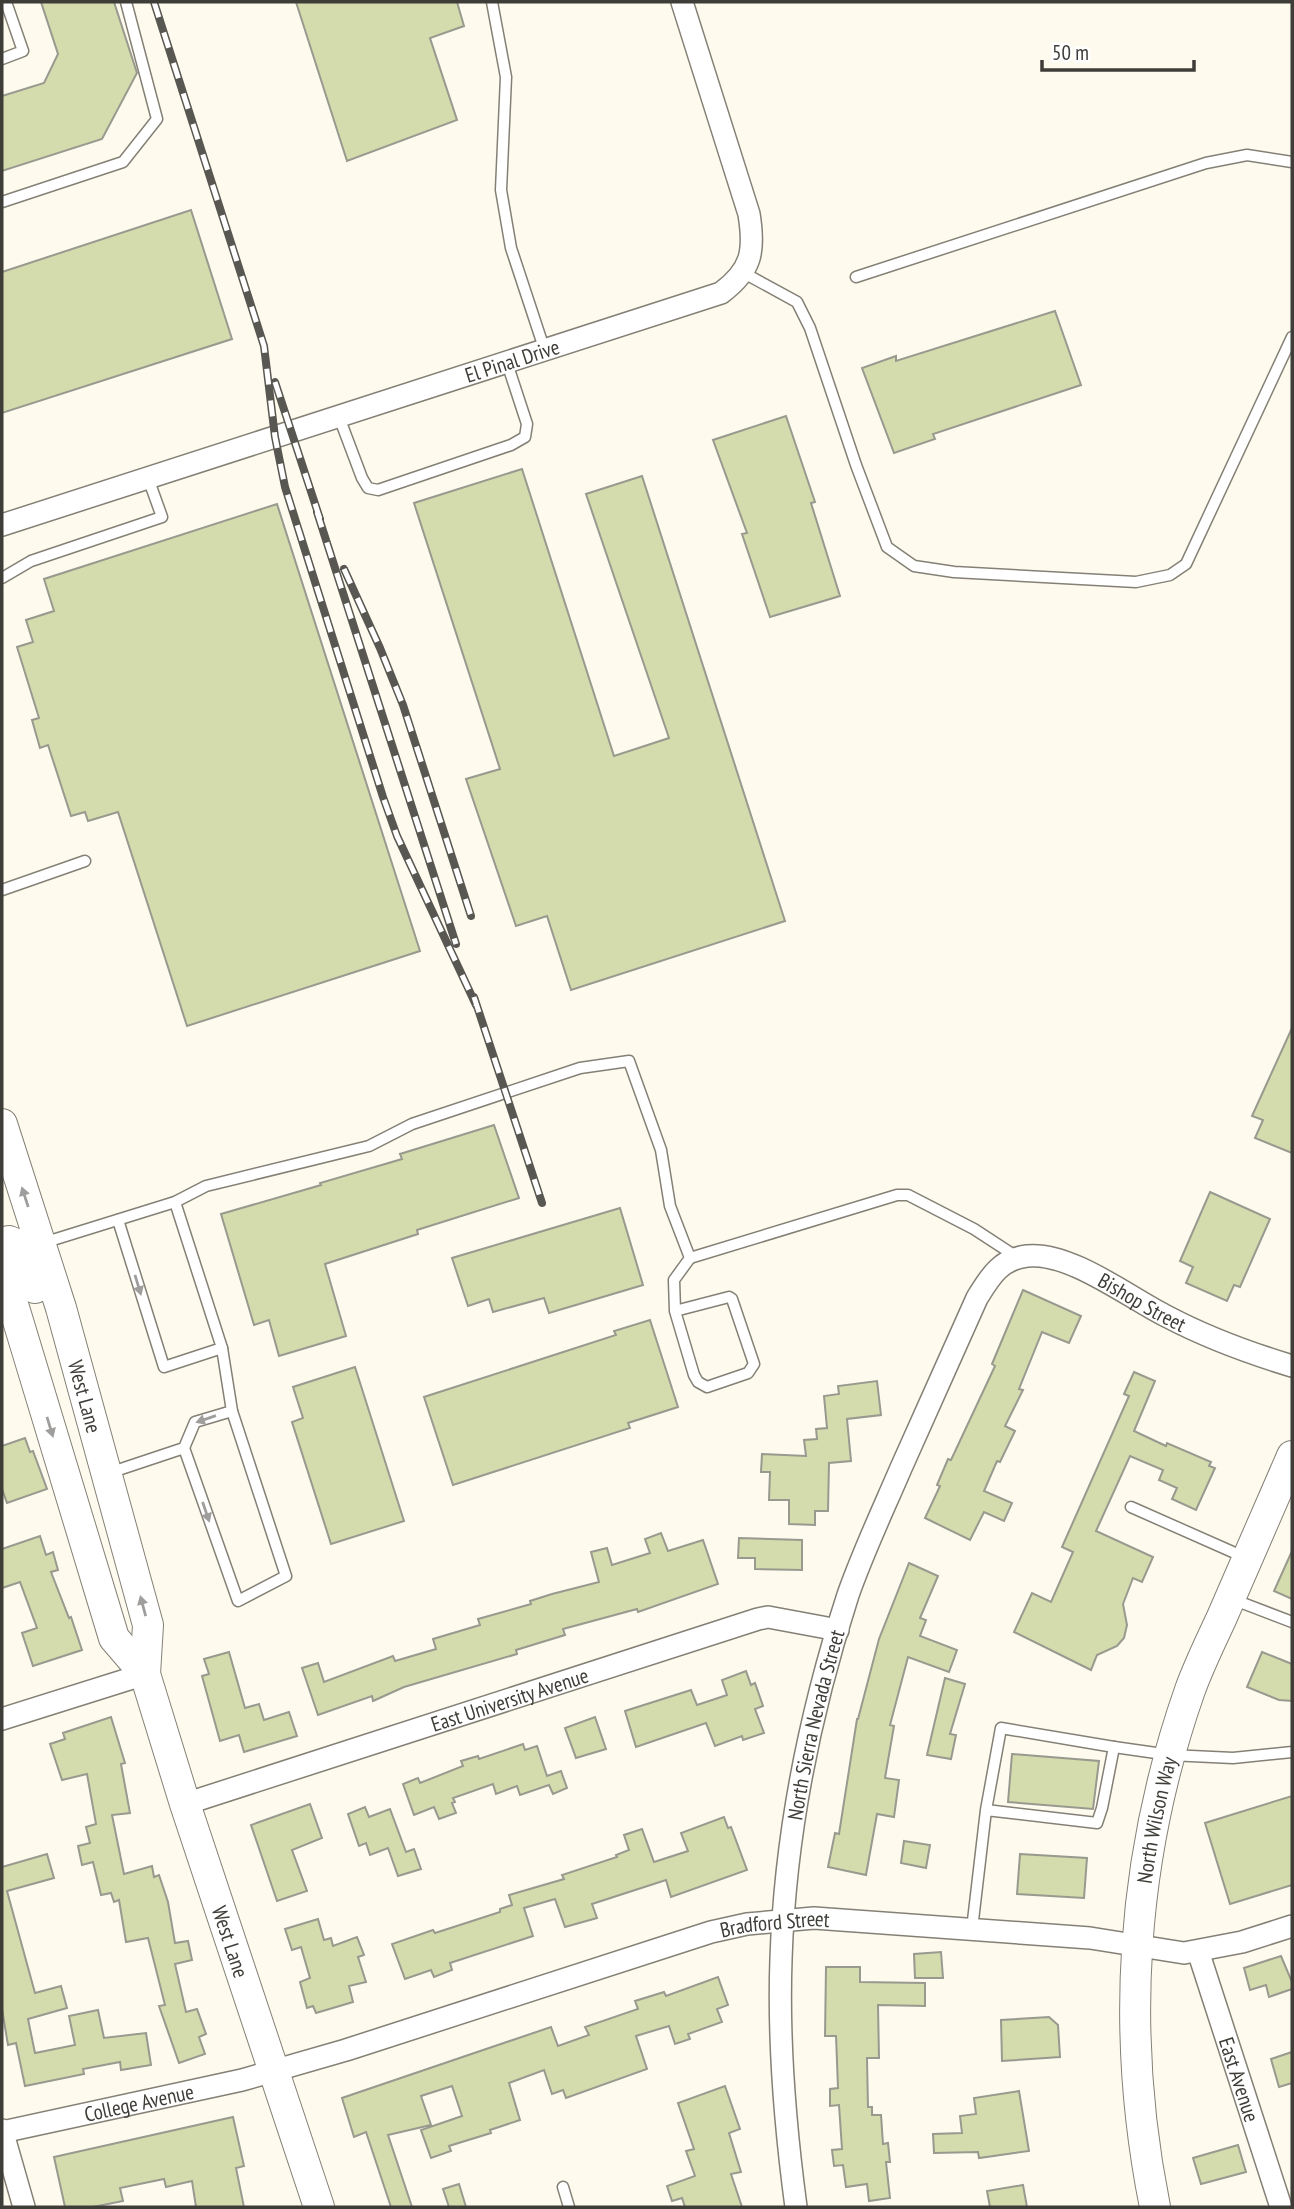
<svg xmlns="http://www.w3.org/2000/svg" width="1294" height="2209" font-family="'PT Sans Narrow',sans-serif">
  <style>
    .building { fill: #d4dbac; stroke: #989a8f; stroke-width: 2 }
    .lines { fill: none; stroke-linecap: round; stroke-linejoin: round }
    .lane-casing { stroke: #848076; stroke-width: 13 }
    .street-casing { stroke: #848076; stroke-width: 24 }
    .secondary-casing { stroke: #848076; stroke-width: 32 }
    .lane { stroke: #fff; stroke-width: 10 }
    .street { stroke: #fff; stroke-width: 21 }
    .secondary { stroke: #fff; stroke-width: 30 }
    .rail-casing { stroke: #595751; stroke-width: 8 }
    .rail { stroke: #fff; stroke-width: 5; stroke-dasharray: 16; stroke-linecap: butt }
    .oneway { fill: #9f9e9c }
    .labels { text-anchor: middle; dominant-baseline: central; stroke-width: 5; stroke-linejoin: round; paint-order: stroke }
    .street-label { font-size: 21px; fill: #3f3d38; stroke: #fff }
  </style>
  <rect width="100%" height="100%" fill="#fffaee"/>
  <!-- building -->
  <g class="building">
    <polygon points="41,2 114,2 137,73 102,139 2,171 2,96 44,83 58,54"/>
    <polygon points="296,2 457,2 464,26 430,38 457,120 347,161"/>
    <polygon points="191,210 232,339 2,413 2,272"/>
    <polygon points="1055,311 1081,385 933,434 935,439 894,453 862,368 896,356 896,361"/>
    <polygon points="786,416 815,502 811,503 840,596 770,617 742,534 747,533 713,440"/>
    <polygon points="522,469 614,756 669,738 586,494 642,476 785,921 571,990 547,916 516,926 466,779 500,769 414,503"/>
    <polygon points="277,504 420,951 187,1026 118,812 88,821 85,812 71,816 48,745 40,748 32,720 39,718 17,647 33,642 26,620 54,611 44,579"/>
    <polygon points="1292,1028 1292,1153 1255,1138 1263,1120 1252,1116"/>
    <polygon points="494,1125 519,1198 417,1230 418,1234 325,1264 346,1336 279,1356 269,1320 254,1325 221,1214 321,1185 320,1183 402,1159 400,1154"/>
    <polygon points="1210,1192 1270,1219 1240,1287 1234,1285 1227,1301 1186,1283 1193,1267 1180,1261"/>
    <polygon points="620,1208 643,1285 549,1313 544,1298 493,1312 489,1299 468,1306 452,1258"/>
    <polygon points="1023,1290 1081,1316 1069,1343 1042,1332 1019,1389 1023,1390 1005,1426 1015,1431 1000,1462 997,1461 984,1491 1012,1503 1004,1521 984,1512 970,1540 925,1518 940,1486 937,1485 948,1459 951,1460 995,1366 992,1364"/>
    <polygon points="650,1320 678,1407 628,1423 630,1428 453,1485 424,1397 616,1335 614,1331"/>
    <polygon points="355,1367 404,1521 331,1544 292,1422 303,1418 293,1387"/>
    <polygon points="1134,1372 1155,1381 1134,1431 1166,1446 1167,1443 1211,1462 1209,1466 1215,1468 1196,1510 1172,1499 1177,1488 1159,1480 1163,1470 1130,1456 1096,1531 1153,1557 1142,1582 1133,1578 1123,1604 1127,1625 1124,1638 1117,1646 1097,1655 1091,1670 1014,1632 1032,1593 1051,1602 1073,1552 1062,1547 1129,1396 1124,1394"/>
    <polygon points="877,1381 881,1415 847,1419 851,1461 829,1463 828,1511 815,1511 815,1525 789,1524 789,1500 769,1500 770,1472 761,1472 762,1454 806,1456 804,1440 817,1439 816,1429 827,1428 824,1396 839,1394 838,1386"/>
    <polygon points="25,1438 30,1452 33,1451 47,1489 7,1503 2,1489 2,1446"/>
    <polygon points="661,1533 668,1551 703,1540 718,1584 638,1612 637,1609 563,1629 565,1635 516,1650 517,1654 404,1687 373,1701 372,1696 318,1715 302,1668 318,1663 324,1682 393,1656 395,1661 436,1649 433,1639 480,1625 478,1619 531,1604 530,1601 552,1594 599,1582 591,1552 607,1548 612,1565 650,1553 645,1539"/>
    <polygon points="40,1536 46,1555 53,1552 58,1570 51,1572 69,1618 71,1617 82,1650 33,1666 22,1633 37,1628 20,1582 2,1588 2,1549"/>
    <polygon points="739,1538 802,1540 802,1570 755,1569 755,1558 738,1558"/>
    <polygon points="1292,1551 1292,1599 1274,1591"/>
    <polygon points="909,1563 938,1576 920,1618 926,1620 920,1636 957,1650 949,1672 908,1657 890,1725 894,1726 885,1778 899,1780 894,1817 877,1814 866,1875 828,1867 835,1833 839,1834 857,1719 858,1719 879,1639"/>
    <polygon points="229,1652 245,1708 259,1704 264,1720 289,1712 297,1736 244,1752 239,1735 220,1741 202,1676 209,1674 204,1659"/>
    <polygon points="1262,1652 1292,1664 1292,1701 1279,1700 1247,1687"/>
    <polygon points="746,1671 751,1685 755,1683 763,1706 755,1709 764,1733 743,1740 742,1736 715,1746 706,1723 636,1747 625,1711 691,1690 697,1705 727,1695 722,1680"/>
    <polygon points="945,1678 965,1684 950,1734 956,1735 951,1759 927,1755"/>
    <polygon points="111,1717 125,1763 121,1764 130,1813 112,1815 124,1874 152,1866 154,1877 159,1875 168,1902 175,1943 188,1941 192,1960 175,1964 186,2012 197,2009 206,2034 199,2037 205,2054 179,2063 159,2006 165,2005 148,1938 126,1942 119,1900 114,1902 111,1893 101,1895 93,1862 82,1865 78,1846 90,1843 86,1827 96,1824 87,1774 62,1780 50,1744 65,1739 63,1733"/>
    <polygon points="595,1717 606,1749 576,1758 565,1728"/>
    <polygon points="523,1744 525,1750 537,1746 547,1776 561,1771 567,1788 553,1794 549,1785 520,1795 517,1786 496,1794 493,1784 453,1798 455,1802 452,1803 456,1813 439,1819 434,1807 414,1815 403,1784 418,1778 420,1783 463,1766 461,1761 478,1756 479,1759"/>
    <polygon points="1012,1754 1099,1761 1093,1809 1008,1802"/>
    <polygon points="1292,1796 1292,1885 1230,1904 1205,1823"/>
    <polygon points="310,1804 322,1838 292,1850 307,1891 277,1901 251,1825"/>
    <polygon points="365,1807 369,1817 390,1809 406,1852 414,1849 421,1869 398,1876 388,1848 370,1855 366,1843 359,1846 348,1814"/>
    <polygon points="724,1817 728,1828 731,1827 747,1870 671,1897 666,1880 592,1904 597,1918 565,1927 555,1899 524,1908 533,1936 450,1963 452,1970 434,1977 431,1970 405,1979 392,1944 433,1930 435,1933 500,1912 500,1909 512,1905 509,1895 564,1879 562,1875 617,1857 616,1855 629,1850 624,1835 642,1829 654,1862 688,1851 681,1833"/>
    <polygon points="904,1841 930,1845 926,1868 901,1863"/>
    <polygon points="47,1854 54,1878 7,1891 35,1993 61,1986 67,2008 28,2019 35,2053 75,2045 69,2016 98,2010 104,2038 146,2033 151,2065 121,2070 120,2062 83,2069 84,2074 25,2086 16,2043 8,2045 2,2009 2,1867"/>
    <polygon points="1020,1854 1087,1858 1084,1898 1017,1894"/>
    <polygon points="318,1919 324,1940 331,1938 333,1946 357,1937 364,1955 358,1957 366,1982 349,1986 353,2002 316,2013 313,2006 307,2008 300,1982 310,1978 301,1947 292,1950 285,1929"/>
    <polygon points="941,1952 943,1978 915,1978 914,1954"/>
    <polygon points="1281,1956 1292,1982 1292,1989 1269,1997 1266,1985 1250,1990 1244,1968"/>
    <polygon points="826,1967 860,1967 860,1982 925,1983 925,2006 878,2005 879,2058 867,2058 868,2107 872,2107 872,2115 881,2115 883,2144 888,2143 890,2162 886,2162 890,2198 869,2201 867,2184 846,2187 843,2165 834,2166 832,2150 842,2149 839,2105 830,2106 830,2089 838,2088 836,2036 825,2036"/>
    <polygon points="718,1977 728,2005 717,2009 722,2022 688,2034 690,2039 675,2044 669,2026 636,2036 647,2069 566,2098 563,2090 552,2094 544,2070 509,2083 520,2120 490,2130 491,2133 449,2146 451,2151 431,2158 421,2130 462,2116 452,2086 421,2096 431,2125 388,2135 412,2207 391,2207 366,2132 354,2137 342,2098 551,2027 558,2046 589,2035 585,2027 638,2009 635,2001 664,1992 666,1996"/>
    <polygon points="1049,2017 1058,2025 1060,2057 1002,2061 1001,2020"/>
    <polygon points="1292,2052 1292,2083 1279,2087 1271,2059"/>
    <polygon points="725,2086 740,2129 729,2133 741,2172 731,2174 742,2207 685,2207 682,2198 672,2201 667,2186 695,2176 686,2151 694,2149 678,2103"/>
    <polygon points="1019,2091 1029,2151 979,2158 978,2152 934,2153 933,2134 962,2133 960,2116 976,2114 974,2098"/>
    <polygon points="233,2117 244,2166 236,2168 244,2207 196,2207 192,2181 166,2187 164,2179 120,2188 123,2201 93,2207 65,2207 54,2157"/>
    <polygon points="1238,2145 1246,2172 1201,2184 1193,2158"/>
    <polygon points="459,2184 466,2207 449,2207 443,2189"/>
    <polygon points="1023,2185 1027,2207 990,2207 987,2191"/>
  </g>
  <g class="lines">
    <!-- lane casing -->
    <g class="lane-casing">
      <g id="lane">
        <polyline points="492,2 506,77 501,190 511,248 545,351"/>
        <polyline points="2,59 23,51 6,2"/>
        <polyline points="2,202 123,162 157,119 126,2"/>
        <polyline points="744,273 797,302 810,328 856,465 887,547 914,566 954,572 1136,582 1170,575 1186,564 1292,337"/>
        <polyline points="856,277 1206,163 1247,155 1292,162"/>
        <polyline points="339,417 362,478 368,488 378,490 511,445 525,437 527,424 507,363"/>
        <polyline points="2,578 31,561 162,517 148,478"/>
        <polyline points="2,890 85,861"/>
        <polyline points="118,1220 164,1367 222,1348 175,1202"/>
        <polyline points="43,1243 175,1202 206,1186 369,1146 412,1124 580,1068 629,1061 661,1150 670,1206 690,1258 674,1280 675,1311 694,1375 698,1382 707,1387 748,1373 754,1364 732,1299 729,1297 675,1311"/>
        <polyline points="690,1258 897,1195 908,1195 974,1229 1017,1257"/>
        <polyline points="222,1348 232,1411"/>
        <polyline points="109,1473 184,1448 195,1422 232,1411 286,1576 238,1601 184,1448"/>
        <polyline points="1131,1507 1244,1557"/>
        <polyline points="1232,1599 1292,1622"/>
        <polyline points="1114,1747 1170,1755 1233,1758 1292,1752"/>
        <polyline points="972,1929 986,1810 1097,1823 1102,1808 1114,1747 1001,1728 986,1810"/>
        <polyline points="563,2187 569,2207"/>
      </g>
    </g>
    <!-- street casing -->
    <g class="street-casing">
      <g id="street">
        <path id="s1" d="M2 525 721 293C752 270 755 251 749 214L682 2"/>
        <polyline points="2,1719 145,1674"/>
        <path id="s2" d="M185 1804 758 1619 768 1617 838 1630"/>
        <path id="s3" d="M1198 1951 1281 2207"/>
        <polyline points="2,2130 24,2207"/>
        <path id="s4" d="M2 2132 242 2080 346 2050 711 1932 747 1924 814 1918 1090 1938 1184 1953 1242 1942 1292 1926"/>
        <path id="s5" d="M796 2207C785 2125 778 2042 781 1959 785 1836 810 1712 848 1595 863 1552 883 1510 901 1468 926 1411 952 1355 977 1298 990 1277 1000 1259 1027 1256 1070 1251 1131 1299 1168 1317 1208 1338 1249 1353 1292 1366"/>
      </g>
    </g>
    <!-- secondary casing -->
    <g class="secondary-casing">
      <g id="secondary">
        <path id="s6" d="M2 1124 61 1308 148 1625 145 1674 185 1804 319 2207"/>
        <polyline points="2,1243 9,1241 19,1245 35,1288"/>
        <polyline points="2,1268 114,1638 145,1674"/>
        <path id="s7" d="M1155 2207C1120 2033 1131 1858 1190 1690 1199 1665 1211 1641 1222 1617 1245 1563 1269 1510 1292 1456"/>
      </g>
    </g>
    <!-- lane -->
    <use href="#lane" class="lane"/>
    <!-- street -->
    <use href="#street" class="street"/>
    <!-- secondary -->
    <use href="#secondary" class="secondary"/>
    <!-- rail casing -->
    <g class="rail-casing">
      <g id="rail">
        <polyline points="154,2 264,346 275,437 285,487 383,797 397,836 476,1005"/>
        <polyline points="275,382 320,519"/>
        <polyline points="317,512 456,944"/>
        <polyline points="344,569 380,648 403,705 471,916"/>
        <polyline points="474,997 542,1203"/>
      </g>
    </g>
    <!-- rail -->
    <use href="#rail" class="rail"/>
  </g>
  <!-- one-way arrows -->
  <defs><path id="oneway-solid" d="M-6-.8H1V-3.2L6.5 0L1 3.2V.8H-6Z" transform="scale(1.75)"/></defs>
  <g class="oneway">
    <use href="#oneway-solid" transform="translate(25 1197) rotate(-108)"/>
    <use href="#oneway-solid" transform="translate(138 1285) rotate(73)"/>
    <use href="#oneway-solid" transform="translate(206 1419) rotate(161)"/>
    <use href="#oneway-solid" transform="translate(50 1427) rotate(73)"/>
    <use href="#oneway-solid" transform="translate(206 1512) rotate(71)"/>
    <use href="#oneway-solid" transform="translate(143 1606) rotate(-105)"/>
  </g>
  <g class="labels">
    <!-- street labels -->
    <g class="street-label">
      <text stroke="none"><textPath href="#s1" startOffset="536">El Pinal Drive</textPath></text>
      <text stroke="none"><textPath href="#s5" startOffset="1138">Bishop Street</textPath></text>
      <text stroke="none"><textPath href="#s6" startOffset="285">West Lane</textPath></text>
      <text stroke="none"><textPath href="#s2" startOffset="341">East University Avenue</textPath></text>
      <text stroke="none"><textPath href="#s5" startOffset="486">North Sierra Nevada Street</textPath></text>
      <text stroke="none"><textPath href="#s7" startOffset="390">North Wilson Way</textPath></text>
      <text stroke="none"><textPath href="#s4" startOffset="802">Bradford Street</textPath></text>
      <text stroke="none"><textPath href="#s6" startOffset="852">West Lane</textPath></text>
      <text stroke="none"><textPath href="#s3" startOffset="135">East Avenue</textPath></text>
      <text stroke="none"><textPath href="#s4" startOffset="140">College Avenue</textPath></text>
    </g>
  </g>
  <!-- border -->
  <rect width="1294" height="2209" fill="none" stroke="#3f3d38" stroke-width="7"/>
  <!-- scale -->
  <path d="M1042 60v10h152v-10" fill="none" stroke="#3f3d38" stroke-width="3.5"/>
  <text x="1052" y="60" font-size="21" fill="#3f3d38" stroke="#ffffff" stroke-width="5" paint-order="stroke">50 m</text>
</svg>
